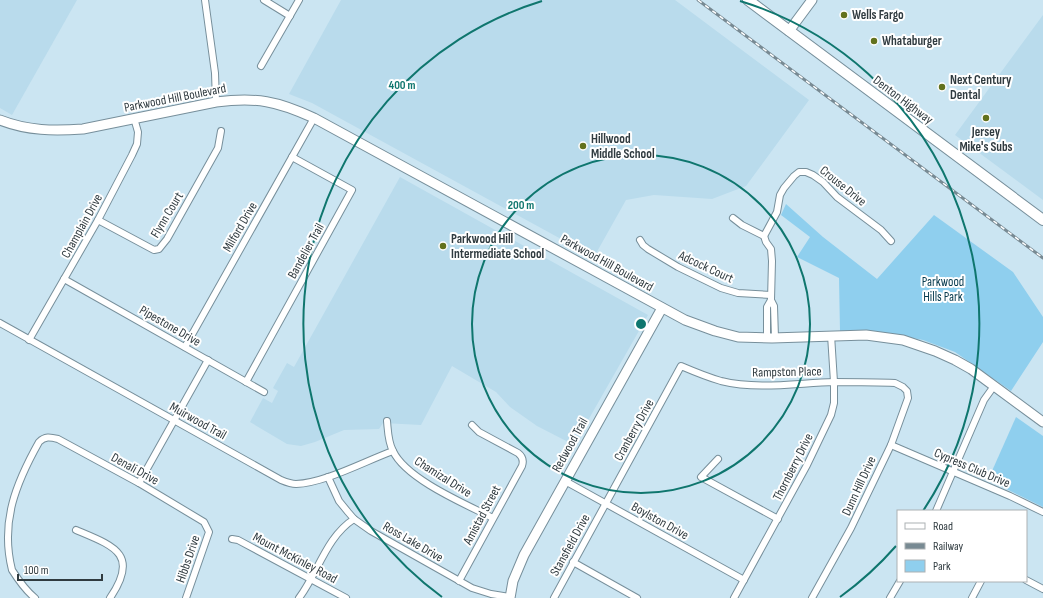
<svg xmlns="http://www.w3.org/2000/svg" width="1043" height="598" font-family="'Sofia Sans Condensed',sans-serif">
  <style>
    .built { fill: #b9dbec }
    .green { fill: #8fcfee }
    .lines { fill: none; stroke-linecap: round; stroke-linejoin: round }
    .street-casing { stroke: #778f9b; stroke-width: 8 }
    .secondary-casing { stroke: #778f9b; stroke-width: 11 }
    .primary-casing { stroke: #778f9b; stroke-width: 12 }
    .street { stroke: #fff; stroke-width: 6 }
    .secondary { stroke: #fff; stroke-width: 9 }
    .primary { stroke: #fff; stroke-width: 10 }
    .rail-casing { stroke: #788a93; stroke-width: 3 }
    .rail { stroke: #fff; stroke-width: 1.5; stroke-dasharray: 4.5; stroke-linecap: butt }
    .ring { fill: none; stroke: #0f766e; stroke-width: 2 }
    .poi-dot { fill: #62721e; stroke: #fff; stroke-width: 1.5 }
    .labels { text-anchor: middle; dominant-baseline: central; stroke-width: 4; stroke-linejoin: round; paint-order: stroke }
    .poi-label { font-size: 13px; font-weight: bold; fill: #303b40; stroke: #fff; text-anchor: start }
    .street-label { font-size: 13px; fill: #303b40; stroke: #fff }
    .park-label { font-size: 13px; fill: #03384c; stroke: #fff }
    .centre { fill: #0f766e; stroke: #fff; stroke-width: 2 }
    .ring-label { font-size: 12px; text-anchor: middle; font-weight: bold; fill: #0f766e; stroke: #fff; stroke-width: 4; stroke-linejoin: round; paint-order: stroke }
  </style>
  <rect width="100%" height="100%" fill="#cbe5f2"/>
  <!-- built -->
  <g class="built">
    <polygon points="0,0 77,0 12,115 0,108"/>
    <polygon points="341,0 675,0 809,100 746,186 712,199 654,195 626,200 594,257 312,103 289,94"/>
    <polygon points="1043,15 1043,200 955,135"/>
    <polygon points="400,177 648,315 574,445 537,426 510,407 496,392 452,366 421,425 383,423 379,429 344,430 315,442 301,446 287,444 250,422 263,398 272,403 278,391 273,388 287,363 294,367"/>
  </g>
  <!-- green -->
  <g class="green">
    <polygon points="786,204 823,237 877,279 934,215 1013,272 1043,317 1043,342 1011,391 955,352 923,340 880,332 840,331 839,278 797,257 810,237 781,215"/>
    <polygon points="1016,417 1043,436 1043,507 988,480"/>
  </g>
  <g class="lines">
    <!-- street casing -->
    <g class="street-casing">
      <g id="street">
        <polyline points="205,0 215,73 216,102"/>
        <polyline points="264,0 290,16"/>
        <polyline points="261,66 299,0"/>
        <polyline points="733,218 742,225 764,236 766,242 771,249 772,261 771,300 767,307 767,338"/>
        <polyline points="98,220 154,250 159,249 167,239 218,148 221,131"/>
        <polyline points="764,236 777,212 780,195 784,188 794,176 799,172 806,172 813,175 823,182 837,197 881,230 891,241"/>
        <polyline points="640,240 643,245 648,249 678,267 721,288 738,293 771,295"/>
        <polyline points="64,279 264,392"/>
        <polyline points="771,300 774,306 775,338"/>
        <path d="M0 323 281 480C286 482 291 484 296 484 325 483 365 461 393 451"/>
        <polyline points="29,340 98,220 132,155 137,144 138,132 134,118"/>
        <polyline points="185,347 314,118"/>
        <polyline points="246,382 352,190 292,157"/>
        <path d="M387 421C388 431 388 442 393 451 406 479 465 504 493 518"/>
        <polyline points="891,445 1010,496 1043,512"/>
        <polyline points="718,459 701,477 778,519"/>
        <polyline points="328,477 339,501 348,512 354,519 371,531 472,588 491,594 510,597"/>
        <polyline points="565,481 744,580"/>
        <polyline points="139,483 208,360"/>
        <polyline points="936,511 984,400 994,386"/>
        <path d="M76 530C114 546 140 554 110 598"/>
        <polyline points="232,539 238,540 346,598"/>
        <polyline points="573,562 637,598"/>
        <polyline points="1026,580 1043,589"/>
        <path d="M459 581 522 466C524 460 522 456 518 453L479 432 472 425"/>
        <path d="M35 598C25 590 19 581 12 570 0 522 16 483 39 442 45 436 50 437 58 439L139 483 204 522 209 532 186 598"/>
        <path d="M299 598C318 573 326 537 354 519"/>
        <path d="M554 598 681 366C695 372 707 377 721 381 758 390 797 383 834 382 855 382 875 382 895 383L903 387 907 391 908 398 891 445 851 528 812 598"/>
        <polyline points="734,598 807,465 831,415 834,403 834,382 831,335"/>
        <polyline points="890,598 900,581"/>
        <polyline points="972,598 981,581"/>
      </g>
    </g>
    <!-- secondary casing -->
    <g class="secondary-casing">
      <g id="secondary">
        <polyline points="789,31 812,0"/>
        <path d="M0 120C28 131 54 131 83 129L216 102C257 97 277 101 314 118L685 320 715 331 738 337 772 338 866 335 903 340 935 351 955 360 971 369 1043 422"/>
        <polyline points="510,598 513,581 524,555 662,308"/>
      </g>
    </g>
    <!-- primary casing -->
    <g class="primary-casing">
      <polyline id="primary" points="748,0 1043,220"/>
    </g>
    <!-- street -->
    <use href="#street" class="street"/>
    <!-- secondary -->
    <use href="#secondary" class="secondary"/>
    <!-- primary -->
    <use href="#primary" class="primary"/>
    <!-- rail casing -->
    <g class="rail-casing">
      <polyline id="rail" points="698,0 1043,258"/>
    </g>
    <!-- rail -->
    <use href="#rail" class="rail"/>
  </g>
  <!-- distance rings -->
  <g class="ring">
    <circle cx="641" cy="324" r="169"/>
    <path d="M896 546A338 338 0 0 1 840 597M442 597A338 338 0 0 1 542 1M740 1A338 338 0 0 1 923 511"/>
  </g>
  <!-- markers -->
  <g class="poi-dot">
    <circle cx="844" cy="15" r="4"/>
    <circle cx="874" cy="41" r="4"/>
    <circle cx="942" cy="87" r="4"/>
    <circle cx="986" cy="118" r="4"/>
    <circle cx="583" cy="146" r="4"/>
    <circle cx="443" cy="246" r="4"/>
  </g>
  <g class="labels">
    <!-- poi labels -->
    <g class="poi-label">
      <text x="852" y="15">Wells Fargo</text>
      <text x="882" y="41">Whataburger</text>
      <text x="950" y="80">Next Century<tspan x="950" dy="15">Dental</tspan></text>
      <text x="986" y="132" text-anchor="middle">Jersey<tspan x="986" dy="15">Mike's Subs</tspan></text>
      <text x="591" y="139">Hillwood<tspan x="591" dy="15">Middle School</tspan></text>
      <text x="451" y="239">Parkwood Hill<tspan x="451" dy="15">Intermediate School</tspan></text>
    </g>
    <!-- street labels -->
    <g class="street-label">
      <text transform="translate(175 98) rotate(-11)">Parkwood Hill Boulevard</text>
      <text transform="translate(903 100) rotate(37)">Denton Highway</text>
      <text transform="translate(843 186) rotate(39)">Crouse Drive</text>
      <text transform="translate(167 215) rotate(-59)">Flynn Court</text>
      <text transform="translate(82 226) rotate(-61)">Champlain Drive</text>
      <text transform="translate(240 227) rotate(-60)">Milford Drive</text>
      <text transform="translate(306 251) rotate(-61)">Bandelier Trail</text>
      <text transform="translate(607 263) rotate(29)">Parkwood Hill Boulevard</text>
      <text transform="translate(706 267) rotate(25)">Adcock Court</text>
      <text transform="translate(170 326) rotate(30)">Pipestone Drive</text>
      <text transform="translate(787 372) rotate(-1)">Rampston Place</text>
      <text transform="translate(198 421) rotate(29)">Muirwood Trail</text>
      <text transform="translate(634 430) rotate(-61)">Cranberry Drive</text>
      <text transform="translate(570 445) rotate(-61)">Redwood Trail</text>
      <text transform="translate(793 467) rotate(-63)">Thornberry Drive</text>
      <text transform="translate(972 468) rotate(23)">Cypress Club Drive</text>
      <text transform="translate(135 469) rotate(29)">Denali Drive</text>
      <text transform="translate(443 477) rotate(32)">Chamizal Drive</text>
      <text transform="translate(859 486) rotate(-65)">Dunn Hill Drive</text>
      <text transform="translate(482 515) rotate(-62)">Amistad Street</text>
      <text transform="translate(660 521) rotate(29)">Boylston Drive</text>
      <text transform="translate(413 542) rotate(30)">Ross Lake Drive</text>
      <text transform="translate(570 545) rotate(-61)">Stansfield Drive</text>
      <text transform="translate(295 558) rotate(28)">Mount McKinley Road</text>
      <text transform="translate(188 559) rotate(-71)">Hibbs Drive</text>
    </g>
    <!-- park labels -->
    <g class="park-label">
      <text x="943" y="282">Parkwood<tspan x="943" dy="15">Hills Park</tspan></text>
    </g>
  </g>
  <circle cx="641" cy="324" r="6" class="centre"/>
  <g class="ring-label">
    <text x="402" y="89">400 m</text>
    <text x="521" y="209">200 m</text>
  </g>
  <!-- legend -->
  <rect x="897" y="510" width="130" height="72" fill="#ffffff" stroke="#acb1b3"/>
  <rect x="905" y="523" width="20" height="6" fill="#ffffff" stroke="#acb1b3"/>
  <text x="933" y="530" font-size="12" fill="#303b40">Road</text>
  <rect x="905" y="543" width="20" height="6" fill="#788a93" stroke="#acb1b3"/>
  <text x="933" y="550" font-size="12" fill="#303b40">Railway</text>
  <rect x="905" y="560" width="20" height="12" fill="#8fcfee" stroke="#acb1b3"/>
  <text x="933" y="570" font-size="12" fill="#303b40">Park</text>
  <!-- scale -->
  <path d="M18 574v6h84v-6" fill="none" stroke="#303b40" stroke-width="2"/>
  <text x="24" y="574" font-size="12" fill="#303b40" stroke="#ffffff" stroke-width="3" paint-order="stroke">100 m</text>
</svg>
